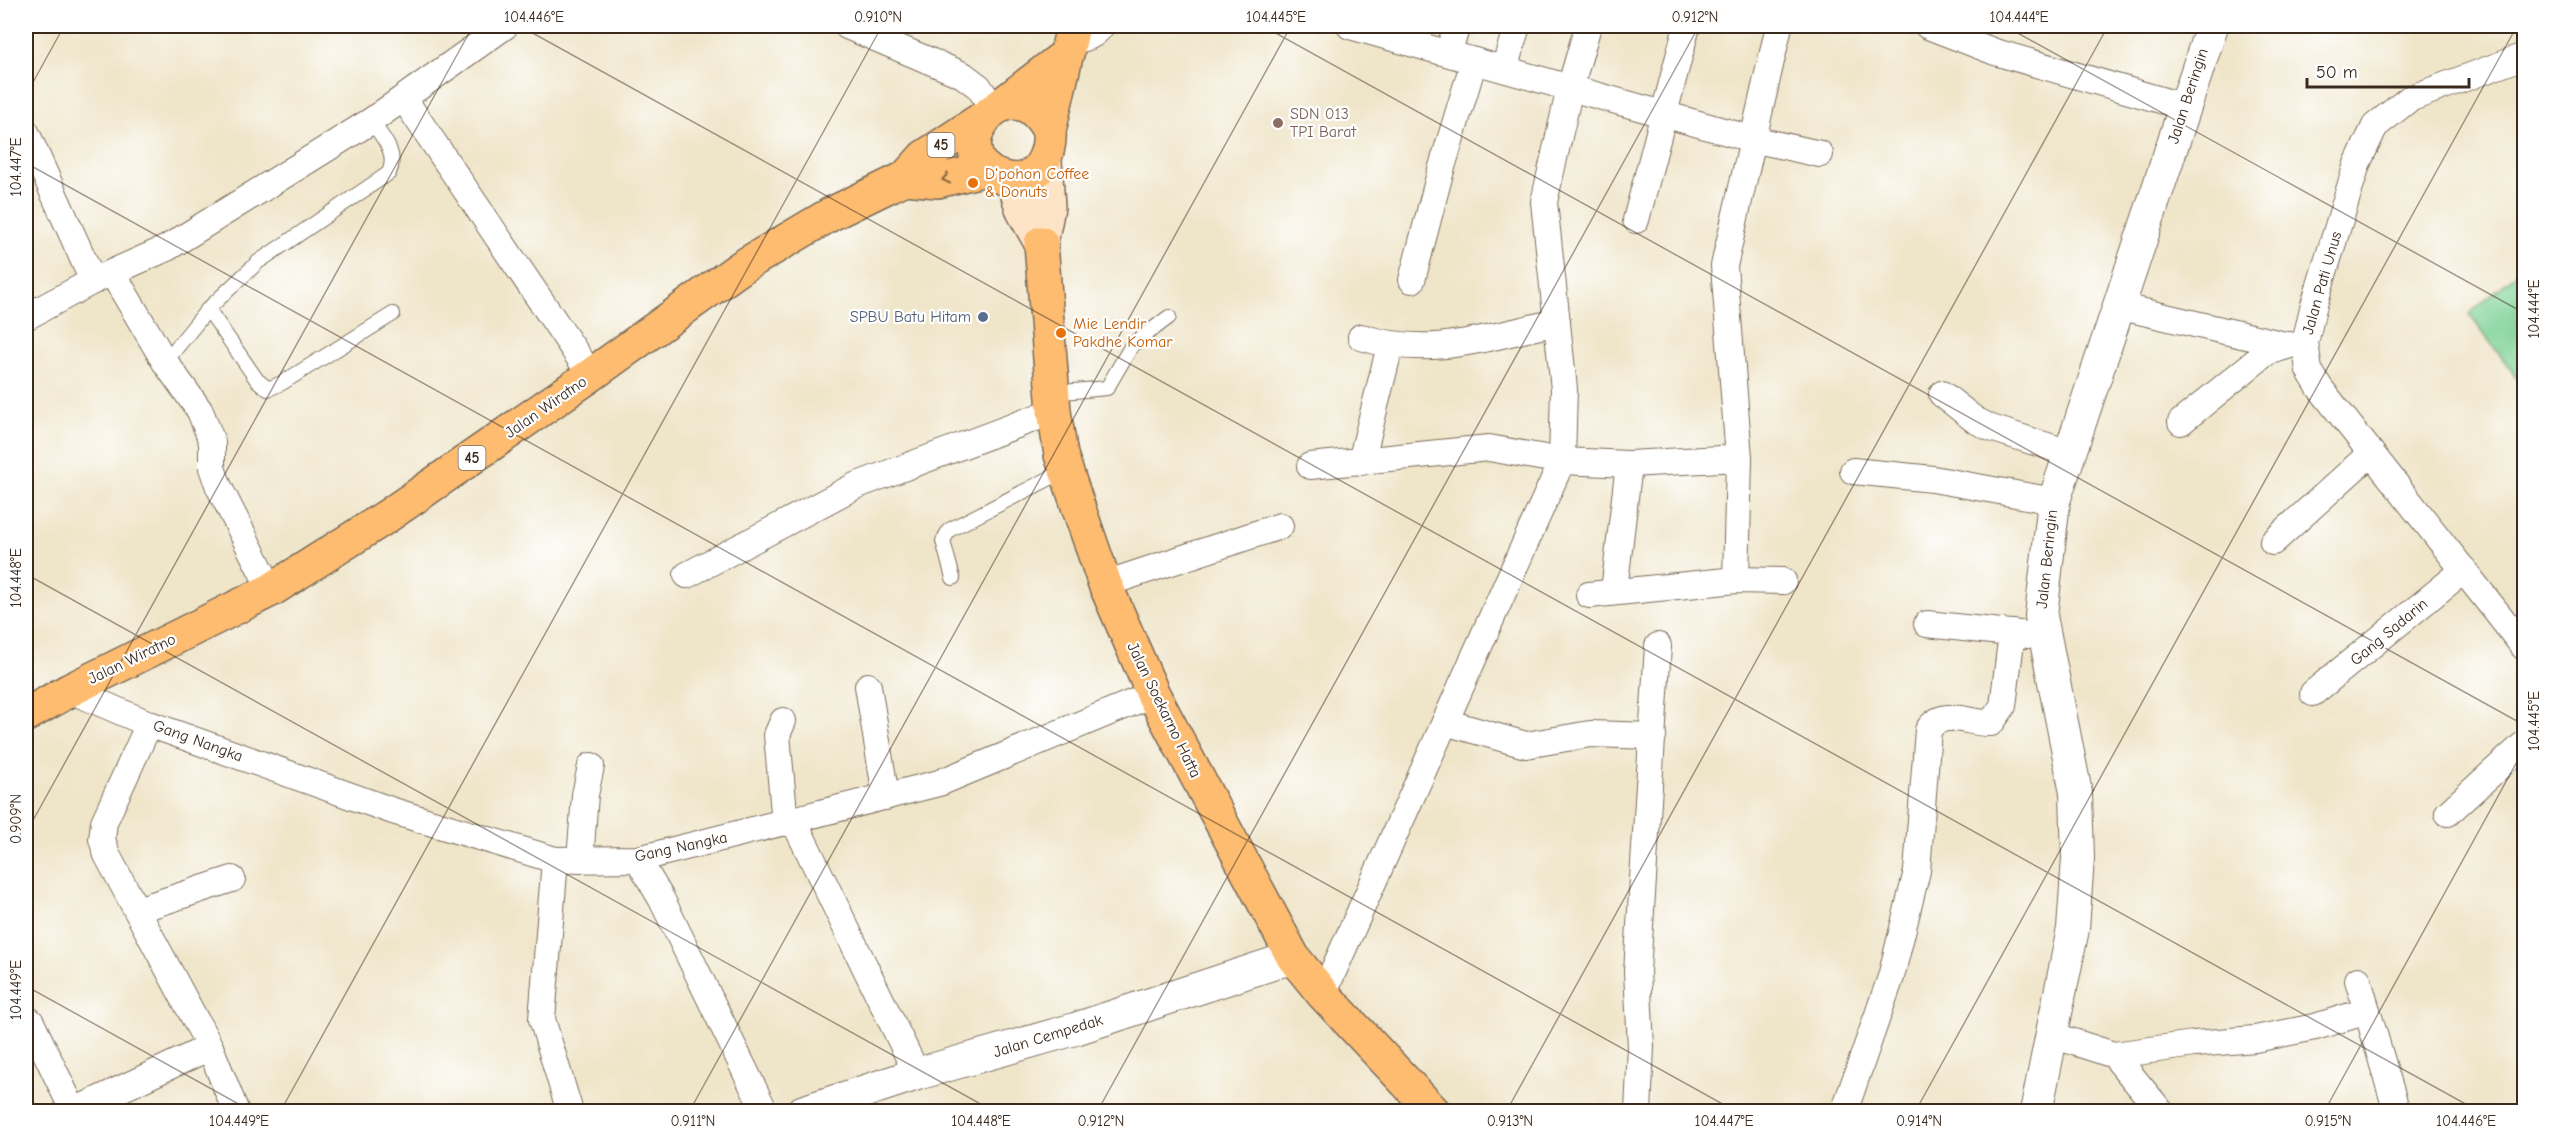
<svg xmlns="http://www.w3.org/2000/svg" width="2550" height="1137" font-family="'Comic Neue',sans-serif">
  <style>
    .green { fill: #7dd194; stroke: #5c7e59; stroke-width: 1.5 }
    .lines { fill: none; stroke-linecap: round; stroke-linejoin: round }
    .service-casing { stroke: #7a6b5a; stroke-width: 16 }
    .minor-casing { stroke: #7a6b5a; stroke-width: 28 }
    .tertiary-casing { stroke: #7a6b5a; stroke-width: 34 }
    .secondary-casing { stroke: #7a6b5a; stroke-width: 36 }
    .primary-casing { stroke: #7a6b5a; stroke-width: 36 }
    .trunk-casing { stroke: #7a6b5a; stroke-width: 36 }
    .service { stroke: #fff; stroke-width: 14 }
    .minor { stroke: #fff; stroke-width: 26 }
    .tertiary { stroke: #fff; stroke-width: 32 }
    .secondary { stroke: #fee4c6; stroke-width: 33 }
    .primary { stroke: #fdbc70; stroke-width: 33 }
    .trunk { stroke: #fdbc70; stroke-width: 33 }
    .oneway { stroke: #926c43 }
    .ticks { fill: none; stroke: #3b2a1e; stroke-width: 1.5; stroke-opacity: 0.45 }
    .education-dot { fill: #8d6e63; stroke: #fff; stroke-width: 2 }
    .food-dot { fill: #e8710a; stroke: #fff; stroke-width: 2 }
    .service-dot { fill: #5c6f8a; stroke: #fff; stroke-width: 2 }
    .labels { text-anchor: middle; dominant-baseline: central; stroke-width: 4.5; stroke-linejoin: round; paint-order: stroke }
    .shield { fill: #fff; stroke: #766a62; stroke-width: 1.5 }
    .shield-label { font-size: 15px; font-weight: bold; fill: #3b2a1e }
    .street-label { font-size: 16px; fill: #3b2a1e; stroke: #fff }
    .education-label { font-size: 16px; fill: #785e54; stroke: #fff; text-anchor: start }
    .food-label { font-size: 16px; fill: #c56008; stroke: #fff; text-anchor: start }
    .service-label { font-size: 16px; fill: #4e5e75; stroke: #fff; text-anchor: end }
    .neatline { fill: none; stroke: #3b2a1e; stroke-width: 2 }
    .ticks-label { font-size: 15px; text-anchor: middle; fill: #3b2a1e }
  </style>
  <rect width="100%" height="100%" fill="#fff"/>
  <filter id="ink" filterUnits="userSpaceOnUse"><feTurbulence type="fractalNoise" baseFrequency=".0167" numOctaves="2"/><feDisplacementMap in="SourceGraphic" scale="12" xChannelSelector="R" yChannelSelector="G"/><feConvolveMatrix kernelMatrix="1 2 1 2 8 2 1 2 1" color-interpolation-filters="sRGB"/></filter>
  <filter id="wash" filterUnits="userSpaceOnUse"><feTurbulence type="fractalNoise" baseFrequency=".008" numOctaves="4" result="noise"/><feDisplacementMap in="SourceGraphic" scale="24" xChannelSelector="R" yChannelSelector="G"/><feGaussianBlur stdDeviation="1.35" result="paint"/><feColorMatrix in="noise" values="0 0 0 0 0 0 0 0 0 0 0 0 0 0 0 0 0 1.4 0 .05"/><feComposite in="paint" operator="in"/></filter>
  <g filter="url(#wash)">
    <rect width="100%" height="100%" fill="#efe5c9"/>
    <!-- green -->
    <polygon class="green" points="2524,267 2524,387 2469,314"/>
  </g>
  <g filter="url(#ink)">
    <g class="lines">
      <!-- service casing -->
      <g class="service-casing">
        <g id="service">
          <path d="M208 309 258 262 389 173C398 153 383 138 371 121"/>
          <polyline points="165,362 208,309 257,380 268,389 282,383 393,314"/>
          <polyline points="1052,393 1107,388 1132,345 1169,317"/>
          <polyline points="953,578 943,541 949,530 1066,470"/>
        </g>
      </g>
      <!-- minor casing -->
      <g class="minor-casing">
        <g id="minor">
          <polyline points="847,26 963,75 979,87 993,109"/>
          <polyline points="1350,26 1752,139 1820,154"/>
          <polyline points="1928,26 1995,52 2185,107"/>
          <path d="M1070 40C1083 40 1094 37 1101 26"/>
          <polyline points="1448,53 1457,26"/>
          <polyline points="2524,56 2409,99 2375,126 2357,164 2313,308 2305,343 2309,370 2320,388 2524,647"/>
          <polyline points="1504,69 1517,26"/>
          <polyline points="404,99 591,375"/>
          <polyline points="26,132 93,281"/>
          <polyline points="1636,220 1687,26"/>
          <polyline points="113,274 165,362 200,411 212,442 212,468 219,487 271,590"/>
          <polyline points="1412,280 1439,177 1474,61"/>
          <polyline points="2118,306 2285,345"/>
          <polyline points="26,317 93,281 167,248 371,121 505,26"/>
          <path d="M1361 337C1431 359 1488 337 1557 322"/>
          <polyline points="1942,394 1975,420 1991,428 2069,453"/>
          <polyline points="2181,422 2267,352 2290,345"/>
          <polyline points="1361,462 1390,346"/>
          <polyline points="1310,466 1489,448 1562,461 1629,464 1739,458"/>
          <polyline points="1853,471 1933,479 2054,501"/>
          <polyline points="2273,542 2371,453"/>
          <polyline points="687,575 855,486 1054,411"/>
          <polyline points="1736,580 1739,458 1724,266 1779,26"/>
          <polyline points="1105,584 1280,526"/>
          <polyline points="1614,591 1629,464"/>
          <polyline points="1589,595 1736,580 1783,581"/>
          <polyline points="1927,624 2029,635"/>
          <polyline points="868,686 886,797"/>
          <polyline points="70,690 149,724 393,811 555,860 638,859 939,783 1153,694"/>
          <polyline points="2313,693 2464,570"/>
          <polyline points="783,721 777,735 785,823"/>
          <polyline points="1445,722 1526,745 1590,734 1653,736"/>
          <polyline points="149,724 104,822 102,839 107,855 210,1047 236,1112"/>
          <polyline points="2448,813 2524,744"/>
          <polyline points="794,821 917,1074"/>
          <polyline points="638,859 662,900 765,1112"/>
          <polyline points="555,860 542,1019 570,1112"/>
          <polyline points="580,860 585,795 591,766"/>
          <polyline points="137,910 232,879"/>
          <polyline points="2358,980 2397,1112"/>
          <polyline points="1323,994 1562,461 1564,389 1544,202 1570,88 1588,26"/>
          <polyline points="26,1018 31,1022 73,1110"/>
          <polyline points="2052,1035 2114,1055 2161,1112"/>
          <polyline points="2114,1055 2194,1044 2255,1039 2315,1027 2367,1011"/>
          <polyline points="72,1112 210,1047"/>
          <polyline points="1638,1112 1641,1046 1637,972 1658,646"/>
          <path d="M1844 1112 1891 977 1917 871 1928 730C1943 707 1968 724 1991 723L2003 706 2012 633"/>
        </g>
      </g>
      <!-- tertiary casing -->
      <g class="tertiary-casing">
        <g id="tertiary">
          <polyline points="802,1112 917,1074 1075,1029 1293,957"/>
          <polyline points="2036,1112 2073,929 2078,858 2076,793 2041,616 2054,501 2212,26"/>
        </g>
      </g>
      <!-- secondary casing -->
      <g class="secondary-casing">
        <g id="secondary">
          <polyline points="1013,180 1023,211 1041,243"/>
          <polyline points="1041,243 1048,207 1045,161"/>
        </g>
      </g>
      <!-- primary casing -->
      <g class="primary-casing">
        <polyline id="primary" points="1041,243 1054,411 1061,455 1078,506 1105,584 1153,694 1293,957 1323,994 1434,1112"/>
      </g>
      <!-- trunk casing -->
      <g class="trunk-casing">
        <g id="trunk">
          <polyline points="1001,105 1067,54"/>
          <path d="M1049 131C1008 52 930 164 1008 179 1037 185 1051 155 1049 131L1073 26"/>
          <polyline points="905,178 938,181 986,169"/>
          <polyline points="26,715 70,690 271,590 386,517 591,375 743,266 831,214 905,178 924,157 983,118"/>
        </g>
      </g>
      <!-- service -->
      <use href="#service" class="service"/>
      <!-- minor -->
      <use href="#minor" class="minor"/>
      <!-- tertiary -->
      <use href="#tertiary" class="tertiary"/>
      <!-- secondary -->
      <use href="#secondary" class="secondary"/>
      <!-- primary -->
      <use href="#primary" class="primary"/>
      <!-- trunk -->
      <use href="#trunk" class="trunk"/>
    </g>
    <!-- one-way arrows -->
    <defs><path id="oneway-chevron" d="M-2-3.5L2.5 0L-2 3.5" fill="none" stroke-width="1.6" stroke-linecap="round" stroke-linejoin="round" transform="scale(1.5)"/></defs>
    <use class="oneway" href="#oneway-chevron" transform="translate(946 179) rotate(168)"/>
  </g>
  <!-- ticks -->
  <path class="ticks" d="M520 26 2480 1112M1263 26 2524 725M2005 26 2524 313M26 95 64 26M26 163 1737 1112M26 574 995 1112M26 833 473 26M26 986 253 1112M280 1112 882 26M689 1112 1291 26M1097 1112 1699 26M1506 1112 2108 26M1915 1112 2517 26M2324 1112 2524 749"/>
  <!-- markers -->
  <circle class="education-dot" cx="1278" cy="123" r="6"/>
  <g class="food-dot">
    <circle cx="973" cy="183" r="6"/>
    <circle cx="1061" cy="333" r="6"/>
  </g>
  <circle class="service-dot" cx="983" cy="317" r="6"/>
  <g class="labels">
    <!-- shield labels -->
    <g class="shield">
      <rect x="927.5" y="133" width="27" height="24" rx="4.5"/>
      <rect x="458.5" y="446" width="27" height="24" rx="4.5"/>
    </g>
    <g class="shield-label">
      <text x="941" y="145">45</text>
      <text x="472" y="458">45</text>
    </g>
    <!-- street labels -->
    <g class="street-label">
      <text transform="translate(2188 96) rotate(-72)">Jalan Beringin</text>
      <text transform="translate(2322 283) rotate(-74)">Jalan Pati Unus</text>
      <text transform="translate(546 407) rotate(-35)">Jalan Wiratno</text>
      <text transform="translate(2047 559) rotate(-84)">Jalan Beringin</text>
      <text transform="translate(2389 632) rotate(-40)">Gang Sadarin</text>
      <text transform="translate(132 659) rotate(-26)">Jalan Wiratno</text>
      <text transform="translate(1164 710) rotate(64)">Jalan Soekarno Hatta</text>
      <text transform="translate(198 741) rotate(20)">Gang Nangka</text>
      <text transform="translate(681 847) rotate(-12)">Gang Nangka</text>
      <text transform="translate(1048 1036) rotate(-17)">Jalan Cempedak</text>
    </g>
    <!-- education labels -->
    <g class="education-label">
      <text x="1290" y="114">SDN 013<tspan x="1290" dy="18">TPI Barat</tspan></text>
    </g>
    <!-- food labels -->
    <g class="food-label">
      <text x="985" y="174">D'pohon Coffee<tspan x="985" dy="18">&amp; Donuts</tspan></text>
      <text x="1073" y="324">Mie Lendir<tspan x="1073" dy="18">Pakdhe Komar</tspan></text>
    </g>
    <!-- service labels -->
    <g class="service-label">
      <text x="971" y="317">SPBU Batu Hitam</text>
    </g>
  </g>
  <!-- margin -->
  <rect width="2550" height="1137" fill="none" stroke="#fff" stroke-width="66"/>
  <!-- scale -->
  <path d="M2307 78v9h162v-9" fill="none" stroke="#3b2a1e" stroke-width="3"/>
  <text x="2316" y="78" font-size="18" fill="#3b2a1e" stroke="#ffffff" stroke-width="4.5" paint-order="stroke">50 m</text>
  <rect x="33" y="33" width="2484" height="1071" class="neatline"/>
  <g class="ticks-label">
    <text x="534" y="22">104.446°E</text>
    <text x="878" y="22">0.910°N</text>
    <text x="1276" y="22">104.445°E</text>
    <text x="1695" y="22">0.912°N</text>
    <text x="2019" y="22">104.444°E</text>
    <text transform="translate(16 167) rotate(-90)" y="5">104.447°E</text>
    <text transform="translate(2534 309) rotate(-90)" y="5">104.444°E</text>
    <text transform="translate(16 578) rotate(-90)" y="5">104.448°E</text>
    <text transform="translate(2534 721) rotate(-90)" y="5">104.445°E</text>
    <text transform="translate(16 819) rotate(-90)" y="5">0.909°N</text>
    <text transform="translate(16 990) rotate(-90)" y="5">104.449°E</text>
    <text x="239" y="1126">104.449°E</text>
    <text x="693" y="1126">0.911°N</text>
    <text x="981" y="1126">104.448°E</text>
    <text x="1101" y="1126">0.912°N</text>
    <text x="1510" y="1126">0.913°N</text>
    <text x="1724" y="1126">104.447°E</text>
    <text x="1919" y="1126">0.914°N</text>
    <text x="2328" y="1126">0.915°N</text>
    <text x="2466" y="1126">104.446°E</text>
  </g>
</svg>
